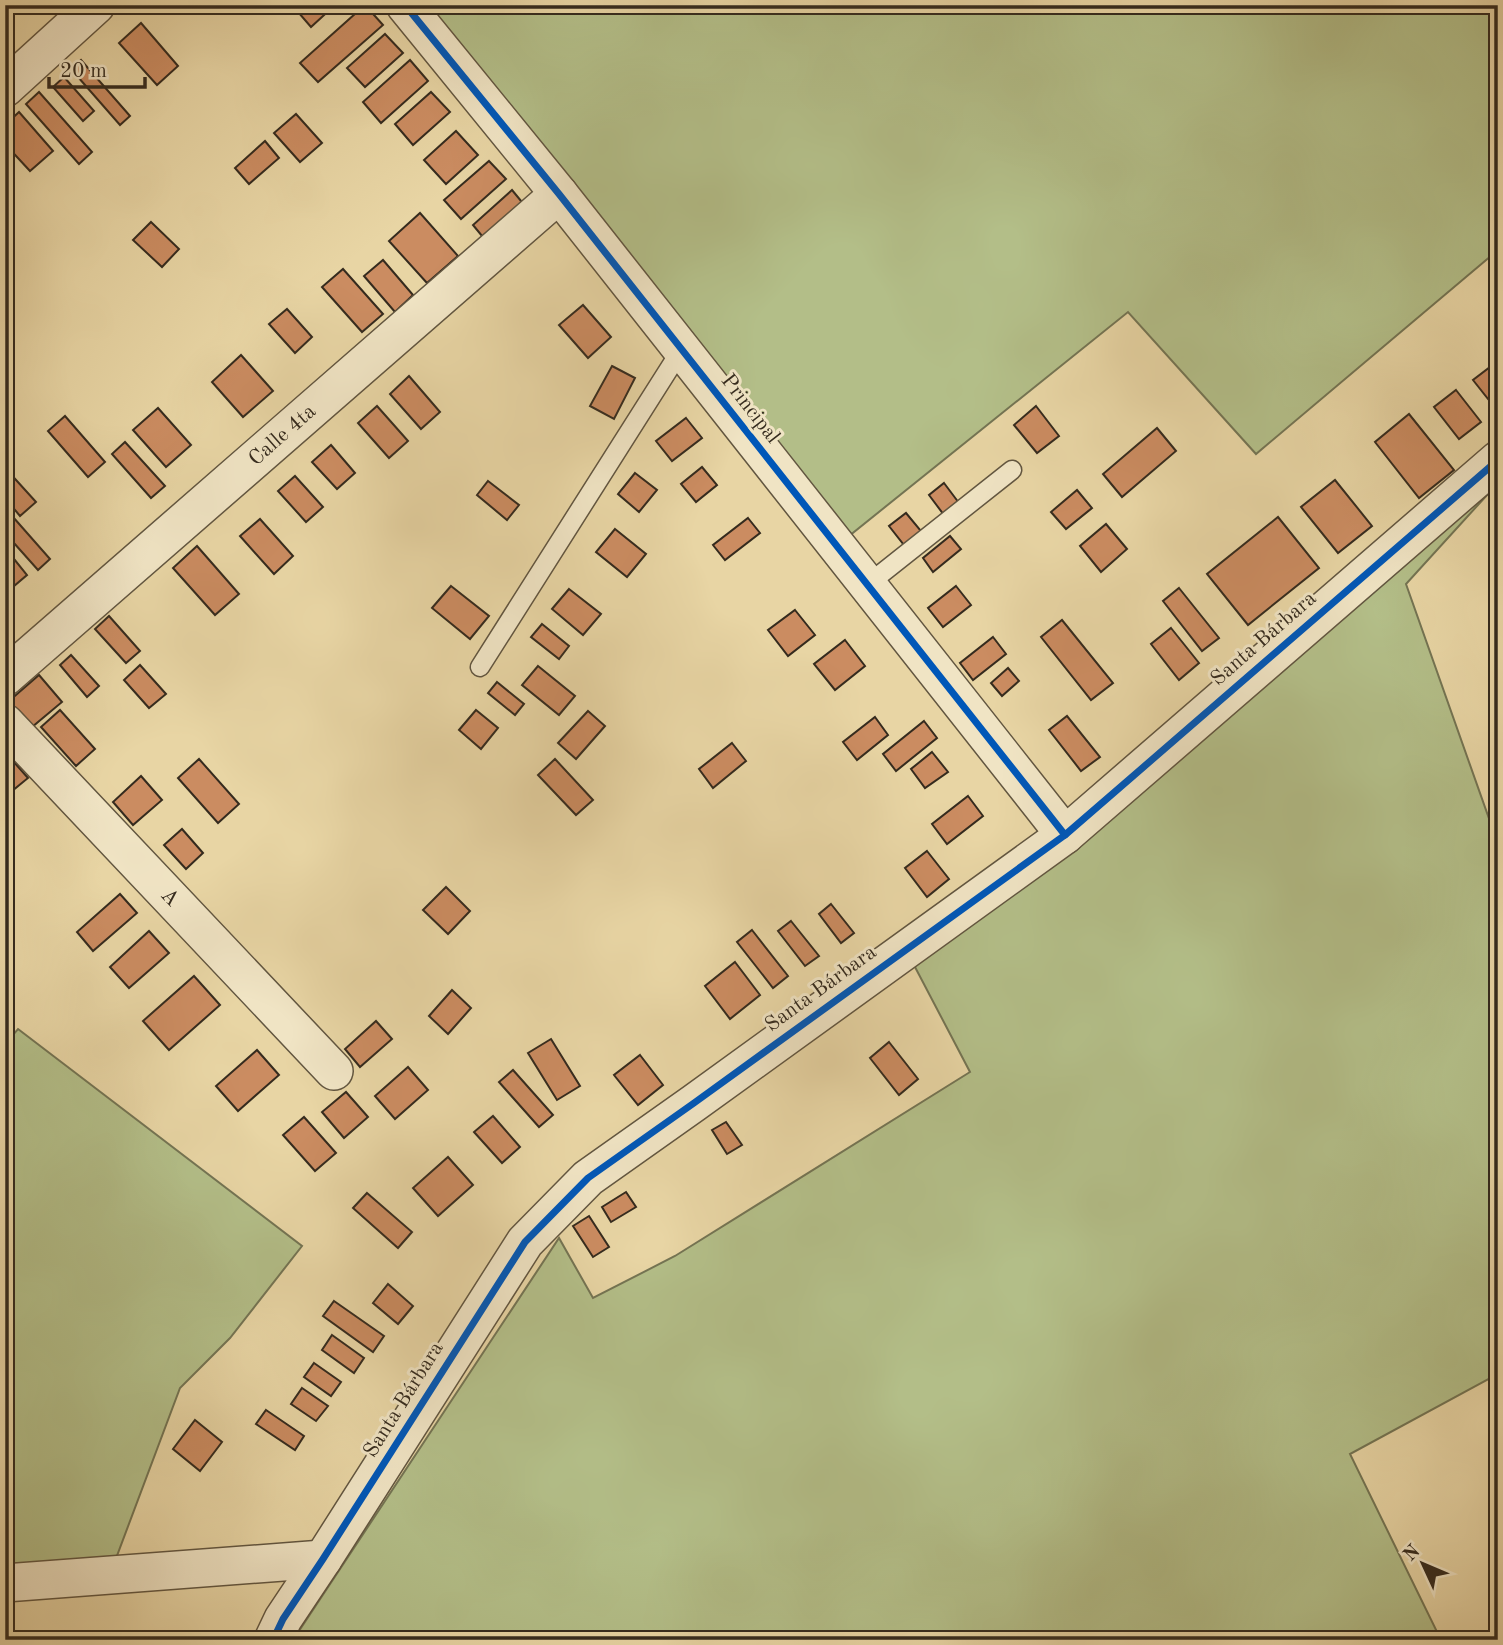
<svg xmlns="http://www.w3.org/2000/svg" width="1503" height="1645" font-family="'Old Standard TT',serif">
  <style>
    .green { fill: #b3be88; stroke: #747453; stroke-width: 2 }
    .building { fill: #cb8c61; stroke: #352b1e; stroke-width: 2 }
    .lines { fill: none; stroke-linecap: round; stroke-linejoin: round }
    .service-casing { stroke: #625640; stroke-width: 21 }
    .minor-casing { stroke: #625640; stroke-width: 40 }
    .service { stroke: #f0e4c4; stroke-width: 18 }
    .minor { stroke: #f0e4c4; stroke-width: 37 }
    .cycleway-casing { stroke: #f0e4c4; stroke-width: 11 }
    .cycleway { stroke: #0057b8; stroke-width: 7 }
    .labels { text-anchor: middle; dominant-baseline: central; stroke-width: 6; stroke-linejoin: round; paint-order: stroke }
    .street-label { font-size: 21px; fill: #352b1e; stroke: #f0e4c4 }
  </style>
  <rect width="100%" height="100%" fill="#e8d5a4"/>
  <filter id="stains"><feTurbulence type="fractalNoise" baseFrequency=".00286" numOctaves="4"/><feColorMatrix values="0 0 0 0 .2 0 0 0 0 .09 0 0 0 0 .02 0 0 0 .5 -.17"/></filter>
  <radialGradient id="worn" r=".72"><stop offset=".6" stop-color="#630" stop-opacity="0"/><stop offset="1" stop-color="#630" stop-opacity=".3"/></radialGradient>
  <!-- green -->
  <g class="green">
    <polygon points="414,5 1498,5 1498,250 1256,454 1128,312 844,540"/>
    <polygon points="1498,483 1406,584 1498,844 1498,1374 1350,1454 1441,1640 293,1640 559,1238 593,1298 675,1256 970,1072 904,946"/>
    <polygon points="18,1029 302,1246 230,1338 180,1388 115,1561 5,1567 5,1044"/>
  </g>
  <!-- building -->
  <g class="building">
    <polygon points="292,5 335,5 311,27"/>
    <polygon points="365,5 383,25 318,82 300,63"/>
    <polygon points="141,23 178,66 157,85 119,43"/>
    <polygon points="385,34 403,53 365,87 347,68"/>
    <polygon points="81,60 130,116 120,125 71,69"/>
    <polygon points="410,60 428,81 381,123 363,102"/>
    <polygon points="64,77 94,111 83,121 53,87"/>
    <polygon points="39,92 92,152 79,164 26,104"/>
    <polygon points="431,92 450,112 413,145 395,124"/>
    <polygon points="19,112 53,151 30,171 5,144 5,125"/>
    <polygon points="296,114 322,143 300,162 274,133"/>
    <polygon points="456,131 478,155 446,184 424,160"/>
    <polygon points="265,141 279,158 249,184 235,168"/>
    <polygon points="489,161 506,179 461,219 444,200"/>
    <polygon points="512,190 526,207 487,242 473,225"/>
    <polygon points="420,213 458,256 427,283 389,241"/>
    <polygon points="151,222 179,249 162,267 133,240"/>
    <polygon points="383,260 413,295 395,312 364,276"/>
    <polygon points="343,269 383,314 362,332 322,287"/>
    <polygon points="583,305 611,337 588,358 559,325"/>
    <polygon points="287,309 312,337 295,353 269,324"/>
    <polygon points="241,355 273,391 243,417 212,382"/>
    <polygon points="1494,364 1498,369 1498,408 1496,409 1473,380"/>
    <polygon points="612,366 635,378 614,419 590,406"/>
    <polygon points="409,376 440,412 421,429 390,394"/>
    <polygon points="1456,390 1481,422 1459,439 1434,407"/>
    <polygon points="377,406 408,441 389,458 358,423"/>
    <polygon points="1036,406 1059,436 1037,453 1014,425"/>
    <polygon points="158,408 191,445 166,467 133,430"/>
    <polygon points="1409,414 1454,470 1419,498 1375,442"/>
    <polygon points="65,416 105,462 88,477 48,431"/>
    <polygon points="686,418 702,438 672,461 656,441"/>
    <polygon points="1157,428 1176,451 1122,497 1103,474"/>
    <polygon points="125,442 165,486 151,498 112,454"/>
    <polygon points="331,445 355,473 337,489 312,462"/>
    <polygon points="702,467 717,485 696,502 681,484"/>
    <polygon points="7,470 36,502 20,516 5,498 5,472"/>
    <polygon points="635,473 657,490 639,512 618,494"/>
    <polygon points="295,476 323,507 306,522 278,491"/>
    <polygon points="1335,480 1372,526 1338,553 1301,507"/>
    <polygon points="488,481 519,505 507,520 477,495"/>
    <polygon points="944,483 959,503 944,515 929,495"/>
    <polygon points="1077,490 1092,508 1066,529 1051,512"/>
    <polygon points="906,513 921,531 904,545 889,526"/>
    <polygon points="13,517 50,559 38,570 5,533 5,523"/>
    <polygon points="1278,517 1319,568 1248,625 1207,574"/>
    <polygon points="748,518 760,533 725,560 713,545"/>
    <polygon points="260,519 293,556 274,574 240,536"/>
    <polygon points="1106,524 1127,549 1101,572 1080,546"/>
    <polygon points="615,529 646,554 627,577 596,552"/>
    <polygon points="950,536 961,549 933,572 923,558"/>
    <polygon points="197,546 239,594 215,615 173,568"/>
    <polygon points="6,549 27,575 14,586 5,576"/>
    <polygon points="451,586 489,616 470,639 432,608"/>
    <polygon points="956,586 971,605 943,627 928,608"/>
    <polygon points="1179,588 1219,638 1202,651 1163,601"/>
    <polygon points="569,589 601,614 583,635 552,609"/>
    <polygon points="795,610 815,635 788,656 768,630"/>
    <polygon points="109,616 140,651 126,663 95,629"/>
    <polygon points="1062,620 1113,683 1091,700 1041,637"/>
    <polygon points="542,624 569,646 559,659 531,637"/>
    <polygon points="1171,628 1199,663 1179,680 1151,644"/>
    <polygon points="993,637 1006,654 973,680 960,663"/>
    <polygon points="845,640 865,666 835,690 814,664"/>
    <polygon points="71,655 99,686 87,697 60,665"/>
    <polygon points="140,665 166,694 149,708 124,680"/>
    <polygon points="538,666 575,696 559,715 522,685"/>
    <polygon points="1008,668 1019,681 1002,696 991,683"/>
    <polygon points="39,675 62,702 32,727 9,701"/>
    <polygon points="497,682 524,704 515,715 488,693"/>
    <polygon points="60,710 95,749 76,766 41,727"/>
    <polygon points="476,710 498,728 481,749 459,730"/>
    <polygon points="588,711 605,726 576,759 558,743"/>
    <polygon points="1067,716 1100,757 1081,771 1049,730"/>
    <polygon points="875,717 888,735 857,760 843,742"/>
    <polygon points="924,721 937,738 896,771 883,754"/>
    <polygon points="732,743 746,761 713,788 699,769"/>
    <polygon points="5,752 28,778 12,791 5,783"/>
    <polygon points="932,752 948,772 925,788 911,769"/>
    <polygon points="199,759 239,804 218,823 178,778"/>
    <polygon points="555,759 593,800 576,815 538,775"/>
    <polygon points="141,776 162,800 133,825 113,802"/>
    <polygon points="968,796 983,816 947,844 932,824"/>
    <polygon points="182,829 203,853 186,869 164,845"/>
    <polygon points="927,851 949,879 927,897 905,868"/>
    <polygon points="446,887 470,911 448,934 423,910"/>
    <polygon points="120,894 137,913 93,951 77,932"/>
    <polygon points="831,904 854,933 841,943 819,914"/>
    <polygon points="791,921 819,956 805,966 778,931"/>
    <polygon points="752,930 788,976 773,988 737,942"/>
    <polygon points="149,931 169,953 129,988 110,967"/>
    <polygon points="735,962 760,995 730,1019 705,986"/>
    <polygon points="194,976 220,1005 169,1050 143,1021"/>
    <polygon points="452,990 471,1008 448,1034 429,1016"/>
    <polygon points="376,1021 392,1039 360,1067 345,1049"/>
    <polygon points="551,1039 580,1086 557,1100 528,1053"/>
    <polygon points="889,1042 918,1079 899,1095 870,1058"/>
    <polygon points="257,1050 279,1075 238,1111 216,1086"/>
    <polygon points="640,1055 663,1085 638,1105 614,1075"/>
    <polygon points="408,1067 428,1090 395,1119 375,1096"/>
    <polygon points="513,1070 553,1115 539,1127 499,1082"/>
    <polygon points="346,1092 368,1117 344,1138 322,1112"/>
    <polygon points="493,1116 520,1147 502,1163 474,1132"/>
    <polygon points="304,1117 336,1153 315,1171 283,1135"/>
    <polygon points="726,1122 742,1145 727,1154 712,1130"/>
    <polygon points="448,1157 473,1185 438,1216 413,1188"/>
    <polygon points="626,1192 636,1207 611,1222 602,1207"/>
    <polygon points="367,1193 412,1232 398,1248 353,1208"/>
    <polygon points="589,1216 609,1247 593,1257 573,1226"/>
    <polygon points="388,1284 413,1306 398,1324 373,1303"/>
    <polygon points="334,1301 384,1336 373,1352 323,1316"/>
    <polygon points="332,1335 364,1358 354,1373 322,1350"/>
    <polygon points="314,1363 341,1382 331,1396 304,1377"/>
    <polygon points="302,1388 328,1406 316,1421 291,1404"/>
    <polygon points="266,1410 304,1436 295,1450 256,1424"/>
    <polygon points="195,1420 222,1442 200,1471 173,1449"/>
  </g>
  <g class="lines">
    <!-- service casing -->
    <g class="service-casing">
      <g id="service">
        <polyline points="867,585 1012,470"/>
        <polyline points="480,667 681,350"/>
      </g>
    </g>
    <!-- minor casing -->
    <g class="minor-casing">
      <g id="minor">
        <polyline points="405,5 559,194 1065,835"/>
        <polyline points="5,88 96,5"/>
        <path id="s1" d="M5 677 559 194"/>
        <path id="s2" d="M5 723 334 1071"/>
        <polyline points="5,1583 323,1559"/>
        <polyline points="273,1640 283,1619 323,1559 525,1242 588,1178 694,1103 1065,835 1498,460"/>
      </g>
    </g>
    <!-- service -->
    <use href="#service" class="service"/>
    <!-- minor -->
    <use href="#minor" class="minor"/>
    <!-- cycleway casing -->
    <g class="cycleway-casing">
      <g id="cycleway">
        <polyline points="405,5 559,194 1065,835"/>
        <polyline points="273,1640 283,1619 323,1559 525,1242 588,1178 694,1103 1065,835 1498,460"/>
      </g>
    </g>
    <!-- cycleway -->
    <use href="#cycleway" class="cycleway"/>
  </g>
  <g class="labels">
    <!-- street labels -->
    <g class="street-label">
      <text transform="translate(750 409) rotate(52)">Principal</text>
      <text stroke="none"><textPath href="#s1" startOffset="368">Calle 4ta</textPath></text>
      <text transform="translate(1264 639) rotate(-41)">Santa Bárbara</text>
      <text stroke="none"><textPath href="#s2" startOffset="240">A</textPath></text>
      <text transform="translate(821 989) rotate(-36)">Santa Bárbara</text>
      <text transform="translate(404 1400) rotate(-58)">Santa Bárbara</text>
    </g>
  </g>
  <!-- margin -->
  <rect width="1503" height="1645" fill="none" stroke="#e8d5a4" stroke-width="28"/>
  <rect x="7" y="7" width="1489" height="1631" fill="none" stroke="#352b1e" stroke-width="3.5"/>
  <rect x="14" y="14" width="1475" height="1617" fill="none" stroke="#352b1e" stroke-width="2"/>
  <!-- north arrow -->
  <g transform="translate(1423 1564) rotate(314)" stroke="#f0e4c4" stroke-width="5" paint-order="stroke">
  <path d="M0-5L12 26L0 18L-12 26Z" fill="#352b1e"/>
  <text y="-10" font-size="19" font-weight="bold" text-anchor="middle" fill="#352b1e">N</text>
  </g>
  <!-- scale -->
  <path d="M49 77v10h96v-10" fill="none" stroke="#352b1e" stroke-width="3.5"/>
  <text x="60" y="77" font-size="21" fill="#352b1e" stroke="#f0e4c4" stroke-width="5" paint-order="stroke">20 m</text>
  <rect width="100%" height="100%" filter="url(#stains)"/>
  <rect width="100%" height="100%" fill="url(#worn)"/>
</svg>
